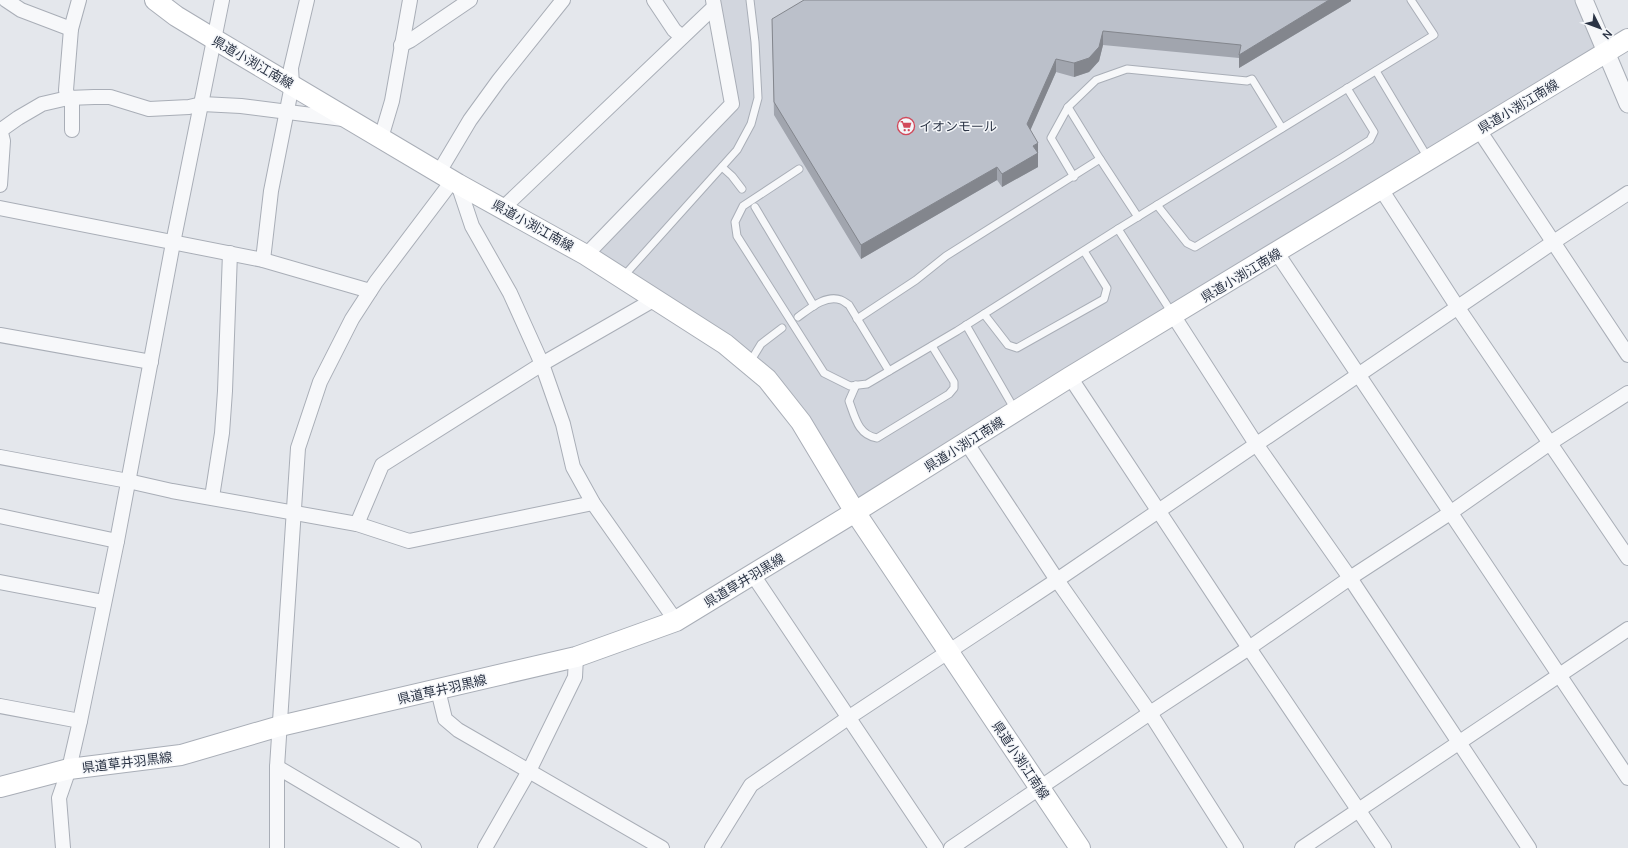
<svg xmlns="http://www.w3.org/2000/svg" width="1628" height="848" font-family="Manrope,'Noto Sans JP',sans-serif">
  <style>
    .built { fill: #d2d6de }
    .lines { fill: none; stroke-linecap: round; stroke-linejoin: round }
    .service-casing { stroke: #a9aeb7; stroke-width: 9 }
    .minor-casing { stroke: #a9aeb7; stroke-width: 16 }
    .tertiary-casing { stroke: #a9aeb7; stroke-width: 19 }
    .secondary-casing { stroke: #a9aeb7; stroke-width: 22 }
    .service { stroke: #f7f8fa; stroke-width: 7 }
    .minor { stroke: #f7f8fa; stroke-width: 14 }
    .tertiary { stroke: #f7f8fa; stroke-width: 17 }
    .secondary { stroke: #fff; stroke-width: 20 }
    .wall { fill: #a1a5ae }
    .shaded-wall { fill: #83868d }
    .building { fill: #bbc0ca; stroke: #83868d }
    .labels { text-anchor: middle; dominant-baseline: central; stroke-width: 3; stroke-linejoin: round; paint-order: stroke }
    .street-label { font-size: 13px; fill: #2b3445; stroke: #f4f6f9 }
    .poi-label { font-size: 13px; fill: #2b3445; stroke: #f4f6f9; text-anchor: start }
  </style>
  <rect width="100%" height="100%" fill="#e4e7ec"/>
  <!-- built -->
  <polygon class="built" points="713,0 1584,0 1606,53 855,512 767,379 586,255 732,104"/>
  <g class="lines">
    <!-- service casing -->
    <g class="service-casing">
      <g id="service">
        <polyline points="1376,71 1428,158"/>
        <polyline points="1068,107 1100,159 1138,217"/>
        <polyline points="722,167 732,176 742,189"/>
        <polyline points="799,169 743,206 735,222 737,236 824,373 850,386 867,384 957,331 1118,229 1434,35 1411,0"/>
        <polyline points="1074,177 1051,138 1068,107 1096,80 1127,69 1247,81 1252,79 1282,128"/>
        <polyline points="1157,205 1187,243 1195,247 1343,157 1370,140 1374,132 1347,88"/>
        <polyline points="755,207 814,306"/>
        <polyline points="1118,229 1172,313"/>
        <polyline points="622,278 737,150 751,124 758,98 755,42 750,0"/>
        <polyline points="984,314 1008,345 1017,348 1104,299 1107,288 1084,251"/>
        <path d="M798 317C809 309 826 294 841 300 844 301 847 304 849 305L889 371"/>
        <polyline points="857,319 916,280 946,256 1100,159"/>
        <polyline points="966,325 1015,410"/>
        <polyline points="750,362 761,344 782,328"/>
        <path d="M856 385 849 401C855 417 858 435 877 438L949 394 954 388V382L932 346"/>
      </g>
    </g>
    <!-- minor casing -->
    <g class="minor-casing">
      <g id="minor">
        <polyline points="6,0 21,10 71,29"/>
        <polyline points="654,0 674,30 682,37"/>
        <polyline points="401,45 411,40 470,0"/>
        <polyline points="0,129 3,141 0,185"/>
        <polyline points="1,130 18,118 42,104 68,98 94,97 110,97 149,109 189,107 202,104 241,106 343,119"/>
        <polyline points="72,130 72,104 68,98 66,90 71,29 79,0"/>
        <polyline points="1479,130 1628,355"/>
        <polyline points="381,138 392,101 410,0"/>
        <polyline points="439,172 470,120 499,80 563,0"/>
        <polyline points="458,184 472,226 510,293 542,364 563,424 573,467 593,503 676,621"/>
        <polyline points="1381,189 1458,308 1628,558"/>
        <polyline points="0,208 263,260 370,291"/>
        <polyline points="503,208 713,8"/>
        <polyline points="1277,253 1628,778"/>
        <polyline points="586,255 732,104 713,0"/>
        <polyline points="263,260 271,191 292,85 291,68 307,0"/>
        <polyline points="1173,315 1256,444 1350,578 1529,848"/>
        <polyline points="0,335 151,362"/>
        <polyline points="1070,377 1249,648 1384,848"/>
        <polyline points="966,442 1057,580 1150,713 1236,848"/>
        <polyline points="0,457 128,481 172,491 357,524 409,541 593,503"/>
        <polyline points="212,497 222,433 225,391 230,253"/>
        <polyline points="0,516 117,541"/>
        <polyline points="357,524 382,465 542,364 655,299"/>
        <polyline points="753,575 936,848"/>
        <polyline points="0,582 104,602"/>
        <polyline points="438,690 445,719 458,730 662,848"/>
        <polyline points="0,706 80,721"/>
        <polyline points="277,767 414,848"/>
        <polyline points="63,848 59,798 69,769 80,721 117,541 173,243 222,0"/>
        <polyline points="277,848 277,767 298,448 320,382 352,319 376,282 453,180"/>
        <polyline points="485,848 529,771 575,677 576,657"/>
        <polyline points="712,848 751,785 848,718 1057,580 1552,243 1628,193"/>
        <polyline points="951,848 1150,713 1249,648 1350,578 1450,513 1550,443 1628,393"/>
        <polyline points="1302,848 1628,629"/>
      </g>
    </g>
    <!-- tertiary casing -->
    <g class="tertiary-casing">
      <polyline id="tertiary" points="1584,0 1628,104"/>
    </g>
    <!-- secondary casing -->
    <g class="secondary-casing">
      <g id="secondary">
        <polyline points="155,0 176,16 214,39 458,184 586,255 725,344 767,379 801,422 855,512 1080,848"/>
        <polyline points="0,787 69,769 181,755 280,726 576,657 676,621 855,512 1070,377 1628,39"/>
      </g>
    </g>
    <!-- service -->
    <use href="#service" class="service"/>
    <!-- minor -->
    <use href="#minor" class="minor"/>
    <!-- tertiary -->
    <use href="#tertiary" class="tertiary"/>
    <!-- secondary -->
    <use href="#secondary" class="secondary"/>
  </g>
  <!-- wall -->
  <polygon class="wall" points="1351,0 1351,1 1239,68 1239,58 1103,45 1099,61 1089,72 1074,77 1056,72 1030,130 1038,157 1038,167 1002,187 997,180 861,259 774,115 772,19"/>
  <!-- shaded-wall -->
  <g class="shaded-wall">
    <polygon points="1329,0 1351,0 1351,1 1239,68 1239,55"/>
    <polygon points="1103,31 1103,45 1099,61 1089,72 1074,77 1074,63"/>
    <polygon points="1056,59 1056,72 1027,138 1027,124"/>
    <polygon points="1038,143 1038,167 1002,187 1002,174 1033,146"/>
    <polygon points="997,167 997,180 861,259 861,245"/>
  </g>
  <!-- building -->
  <polygon class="building" points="804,0 1329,0 1239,55 1241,45 1103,31 1099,47 1089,58 1074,63 1056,59 1027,124 1038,143 1033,146 1038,153 1002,174 997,167 861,245 774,102 772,19"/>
  <!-- icons -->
  <defs>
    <g id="supermarket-ring" transform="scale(0.9)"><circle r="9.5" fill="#f4f6f9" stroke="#d1495b" stroke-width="1.5"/><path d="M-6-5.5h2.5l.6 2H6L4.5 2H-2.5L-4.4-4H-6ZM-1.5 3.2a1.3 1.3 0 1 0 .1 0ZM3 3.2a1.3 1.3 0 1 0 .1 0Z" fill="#d1495b"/></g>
  </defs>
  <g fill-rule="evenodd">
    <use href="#supermarket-ring" x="906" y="126"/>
  </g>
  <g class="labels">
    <!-- street labels -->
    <g class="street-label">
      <text transform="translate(253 62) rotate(30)">県道小渕江南線</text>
      <text transform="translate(1518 106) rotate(-31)">県道小渕江南線</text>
      <text transform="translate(533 225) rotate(29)">県道小渕江南線</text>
      <text transform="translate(1241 275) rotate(-31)">県道小渕江南線</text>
      <text transform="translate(964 444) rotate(-32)">県道小渕江南線</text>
      <text transform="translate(744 580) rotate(-31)">県道草井羽黒線</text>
      <text transform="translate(442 689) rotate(-13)">県道草井羽黒線</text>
      <text transform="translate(1021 760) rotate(56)">県道小渕江南線</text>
      <text transform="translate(127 762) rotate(-7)">県道草井羽黒線</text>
    </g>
    <!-- poi labels -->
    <g class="poi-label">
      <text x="919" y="126">イオンモール</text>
    </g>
  </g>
  <!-- north arrow -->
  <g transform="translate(1600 28) rotate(132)" stroke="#f4f6f9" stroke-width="3" paint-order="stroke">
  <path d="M0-3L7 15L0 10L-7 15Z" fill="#2b3445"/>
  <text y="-6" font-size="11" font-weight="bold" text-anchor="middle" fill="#2b3445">N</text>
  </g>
</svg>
